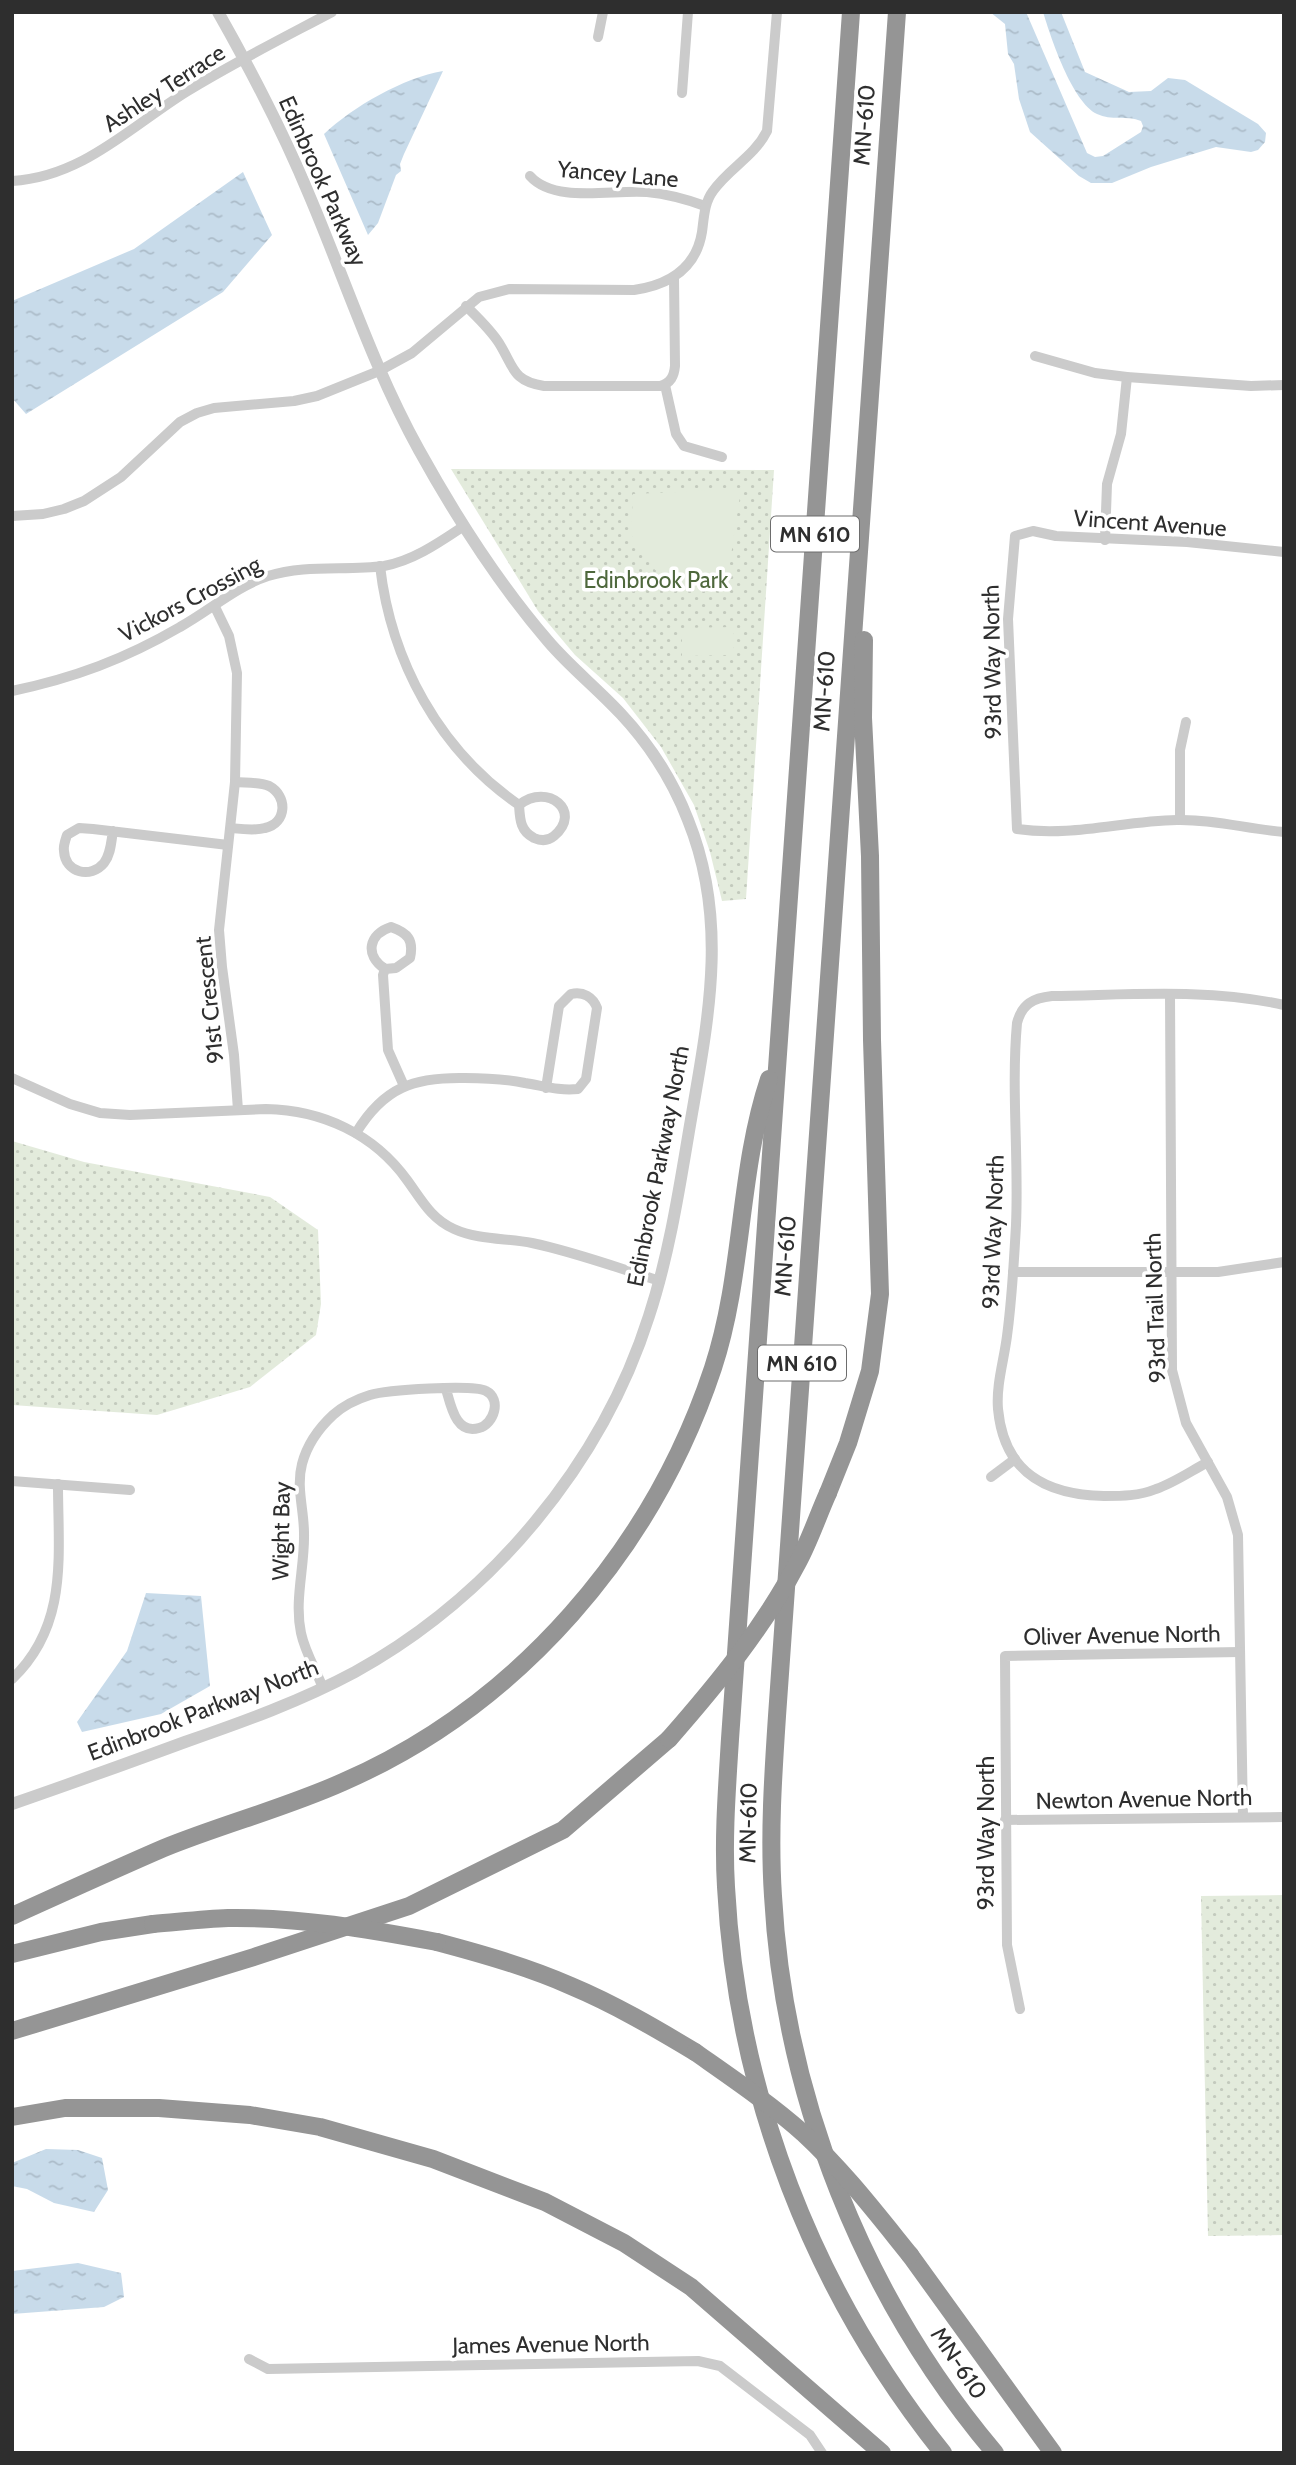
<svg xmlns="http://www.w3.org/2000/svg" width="1296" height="2465" font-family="Cabin,sans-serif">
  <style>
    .grass { fill: url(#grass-dots) }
    .garden { fill: #e3ebdc }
    .water { fill: url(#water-ripples) }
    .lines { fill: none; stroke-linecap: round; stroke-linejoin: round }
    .minor { stroke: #cbcbcb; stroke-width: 10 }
    .tertiary { stroke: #cbcbcb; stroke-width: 12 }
    .motorway { stroke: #959595; stroke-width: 18 }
    .motorway-bridge { stroke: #959595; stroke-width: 18 }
    .labels { text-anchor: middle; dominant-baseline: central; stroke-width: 7; stroke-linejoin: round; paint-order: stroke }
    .shield { fill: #fff; stroke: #6d6d6d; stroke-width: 2 }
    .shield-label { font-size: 21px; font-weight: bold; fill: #2e2e2e }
    .street-label { font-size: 23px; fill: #2e2e2e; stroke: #fff }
    .park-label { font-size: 23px; fill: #4e683c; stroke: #fff }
  </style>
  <defs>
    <pattern id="grass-dots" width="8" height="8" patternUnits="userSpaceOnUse" patternTransform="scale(1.75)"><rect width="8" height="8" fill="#e3ebdc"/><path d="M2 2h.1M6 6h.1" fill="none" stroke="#c3cabd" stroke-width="1.8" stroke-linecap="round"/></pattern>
    <pattern id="water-ripples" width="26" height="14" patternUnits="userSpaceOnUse" patternTransform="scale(1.75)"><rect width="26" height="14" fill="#c8dbea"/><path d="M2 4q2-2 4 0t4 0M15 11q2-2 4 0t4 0" fill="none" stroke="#acbcc9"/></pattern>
  </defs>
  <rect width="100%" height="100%" fill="#fff"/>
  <!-- grass -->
  <g class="grass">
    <polygon points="451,469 774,470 746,899 722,901 710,852 694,805 661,747 623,698 575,655 538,611"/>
    <polygon points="12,1141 84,1162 270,1197 318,1230 321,1304 316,1335 250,1387 157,1415 12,1405"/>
    <polygon points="1284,1895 1284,2235 1208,2236 1201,1896"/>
  </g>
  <!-- garden -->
  <g class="garden">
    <polygon points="741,489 726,589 689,588 655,570 631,535 633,494"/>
    <polygon points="733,627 733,655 682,656 682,628"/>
  </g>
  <!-- water -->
  <g class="water">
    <path d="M990 12H1026L1087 153 1095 157 1103 156 1141 132 1143 126 1141 121C1127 115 1111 121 1097 114 1072 102 1051 38 1043 12H1061L1085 72 1129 92 1151 91 1168 78 1185 80 1258 124 1266 133 1265 142 1258 150 1251 152 1216 147 1151 167 1112 183H1091L1079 176 1030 132 1019 99 1014 64 1008 54 1005 24Z"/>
    <path d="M443 71 404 154 400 164 401 171 396 175 378 223 368 235 324 134C354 106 403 78 443 71Z"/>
    <polygon points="243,172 272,235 223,292 26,414 12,398 12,301 134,249"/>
    <polygon points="146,1593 201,1596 210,1686 161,1714 82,1732 77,1722 127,1651"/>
    <polygon points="46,2149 78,2150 102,2158 108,2190 94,2212 54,2203 27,2189 12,2186 12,2163"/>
    <polygon points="78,2263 121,2273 124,2297 104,2307 12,2314 12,2271"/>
  </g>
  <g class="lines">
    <!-- minor -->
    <g class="minor">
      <polyline points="598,37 603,12"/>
      <polyline points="682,93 688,12"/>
      <path d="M530 176C555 204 613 189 647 192 667 194 686 199 705 206"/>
      <path d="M12 181C82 177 130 127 186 92 233 63 283 38 332 12"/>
      <path d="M466 306C478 318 490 329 499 343 514 367 512 381 544 386H660C671 383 674 376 675 366L674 278"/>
      <polyline points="1035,356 1095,373 1127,377 1251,386 1284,385"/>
      <polyline points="665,385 676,434 684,446 722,457"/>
      <path d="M12 516 43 514 64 509 84 501 121 477 180 422 197 413 214 408 294 401 317 396 379 371 412 353 479 297 509 289 634 290C668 285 696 269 702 232 704 218 704 203 713 191 729 168 754 157 767 131L777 12"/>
      <polyline points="1105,540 1107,484 1121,434 1127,377"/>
      <path d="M1284 552 1187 542 1056 536 1033 531 1015 536 1008 619 1017 829C1072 837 1122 821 1177 820 1213 819 1248 829 1284 832"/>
      <path d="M380 566C391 661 439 750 519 805 520 819 520 831 534 838 541 841 548 841 554 836 583 812 548 782 519 805"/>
      <polyline points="215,607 229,636 237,673 235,782 219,930 222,967 234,1055 238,1110"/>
      <path d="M12 691C74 678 125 659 180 627 209 611 237 586 268 576 306 564 345 571 384 566 413 561 440 542 464 526"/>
      <polyline points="1180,820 1180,750 1186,722"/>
      <path d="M231 828C241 829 255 831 265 828 287 823 288 796 269 786 259 782 246 783 235 782"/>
      <path d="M113 831C111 842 111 854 104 863 91 879 65 873 64 851 63 846 65 841 67 835L79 828 93 829 228 845"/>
      <path d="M385 969C364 955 369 934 391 927 408 933 414 940 410 958L396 968 385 969 383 975 388 1050 404 1086"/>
      <polyline points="1170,994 1172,1370 1186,1423 1227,1497 1238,1535 1243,1817"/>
      <path d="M12 1078 70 1104 100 1113 130 1115 266 1109C322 1110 374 1134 407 1180 421 1199 431 1219 454 1229 478 1240 507 1238 532 1243 575 1252 618 1268 660 1281"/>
      <path d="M356 1133C384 1087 414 1077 465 1078 485 1078 505 1079 525 1083 544 1086 559 1091 578 1089L586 1079 597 1008C593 997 583 991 571 994L559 1006 546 1088"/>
      <polyline points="1013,1272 1218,1272 1284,1262"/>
      <path d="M1208 1462C1191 1471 1174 1483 1156 1489 1139 1496 1122 1496 1104 1496 1046 1495 1004 1473 998 1409 996 1385 1004 1360 1007 1336 1012 1299 1014 1262 1016 1225 1019 1158 1011 1090 1017 1023 1022 1004 1033 998 1052 996 1129 995 1208 988 1284 1005"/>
      <polyline points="991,1477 1015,1459"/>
      <polyline points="12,1481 130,1490"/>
      <path d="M12 1679C69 1625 58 1555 58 1484"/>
      <path d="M323 1688C316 1670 305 1652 301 1633 294 1600 305 1566 304 1533 304 1510 296 1487 302 1464 307 1445 319 1428 333 1415 343 1406 357 1399 370 1395 386 1390 474 1384 486 1391 502 1399 494 1424 479 1428 456 1435 451 1406 446 1389"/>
      <polyline points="1005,1820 1284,1817"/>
      <polyline points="1020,2009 1007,1945 1005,1656 1240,1652"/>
      <polyline points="249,2359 268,2369 698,2361 720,2366 810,2435 822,2453"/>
    </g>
    <!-- tertiary -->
    <path class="tertiary" d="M12 1804C70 1784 128 1763 185 1742 243 1722 301 1701 355 1672 491 1597 602 1464 649 1316 668 1258 678 1197 688 1137 706 1029 731 926 688 820 673 781 649 744 621 714 597 688 570 667 548 641 498 583 456 517 419 450 374 369 346 282 310 197 284 134 252 72 218 12"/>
    <!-- motorway -->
    <g class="motorway">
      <path d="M851 12 730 1739C727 1788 723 1838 726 1887 737 2094 813 2291 943 2453"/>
      <path d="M897 12 777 1716C773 1776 769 1836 773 1896 784 2098 864 2298 995 2453"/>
      <polyline points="828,1493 848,1443 870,1371 880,1294 872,1040 870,856 863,718 864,640"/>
      <path d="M12 1916C63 1893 113 1870 164 1848 223 1824 285 1808 343 1782 519 1705 653 1549 713 1368 744 1274 738 1172 769 1079"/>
      <path d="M437 1942C482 1954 528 1967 571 1986 614 2004 655 2028 695 2052"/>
      <polyline points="12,1954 101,1932 153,1924"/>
      <polyline points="12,2031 254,1957 409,1906 563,1830 669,1739"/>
      <polyline points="12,2117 65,2108 159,2108 250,2115 320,2127 433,2159 545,2202 624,2243 691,2287 882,2453"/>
      <polyline points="910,2255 1053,2453"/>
    </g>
    <!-- motorway-bridge -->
    <g class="motorway-bridge">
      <path d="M669 1739C718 1683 764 1627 798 1562 810 1540 818 1515 828 1493"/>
      <path d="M153 1924C178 1922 203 1919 228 1918 299 1917 368 1929 437 1942"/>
      <path d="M695 2052C732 2078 769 2103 803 2133 843 2170 876 2213 910 2255"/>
    </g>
  </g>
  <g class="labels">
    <!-- shield labels -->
    <g class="shield">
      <rect x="771" y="516.5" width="88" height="35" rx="5"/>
      <rect x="758" y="1345.5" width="88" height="35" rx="5"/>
    </g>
    <g class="shield-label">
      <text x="815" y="534">MN 610</text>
      <text x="802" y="1363">MN 610</text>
    </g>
    <!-- street labels -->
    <g class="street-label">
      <text transform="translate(164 88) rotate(-33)">Ashley Terrace</text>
      <text transform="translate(864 125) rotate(-86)">MN-610</text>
      <text transform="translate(618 174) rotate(5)">Yancey Lane</text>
      <text transform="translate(323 181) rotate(66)">Edinbrook Parkway</text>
      <text transform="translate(1150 523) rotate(4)">Vincent Avenue</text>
      <text transform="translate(190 599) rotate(-28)">Vickors Crossing</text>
      <text transform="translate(992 662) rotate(-91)">93rd Way North</text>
      <text transform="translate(824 691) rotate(-86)">MN-610</text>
      <text transform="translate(209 1000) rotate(-96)">91st Crescent</text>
      <text transform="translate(658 1166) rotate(-79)">Edinbrook Parkway North</text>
      <text transform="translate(993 1232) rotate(-88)">93rd Way North</text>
      <text transform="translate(785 1256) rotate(-86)">MN-610</text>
      <text transform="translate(1155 1308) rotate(-92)">93rd Trail North</text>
      <text transform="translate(281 1531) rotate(-89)">Wight Bay</text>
      <text transform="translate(1122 1635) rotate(-1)">Oliver Avenue North</text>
      <text transform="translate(203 1710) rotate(-21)">Edinbrook Parkway North</text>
      <text transform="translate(1144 1799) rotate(-1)">Newton Avenue North</text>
      <text transform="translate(748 1823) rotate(-89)">MN-610</text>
      <text transform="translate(986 1833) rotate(-90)">93rd Way North</text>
      <text transform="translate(551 2344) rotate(-1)">James Avenue North</text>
      <text transform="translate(959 2363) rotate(56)">MN-610</text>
    </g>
    <!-- park labels -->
    <g class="park-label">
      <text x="656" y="580">Edinbrook Park</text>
    </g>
  </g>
  <!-- border -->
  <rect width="1296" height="2465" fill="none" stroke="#2e2e2e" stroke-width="28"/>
</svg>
